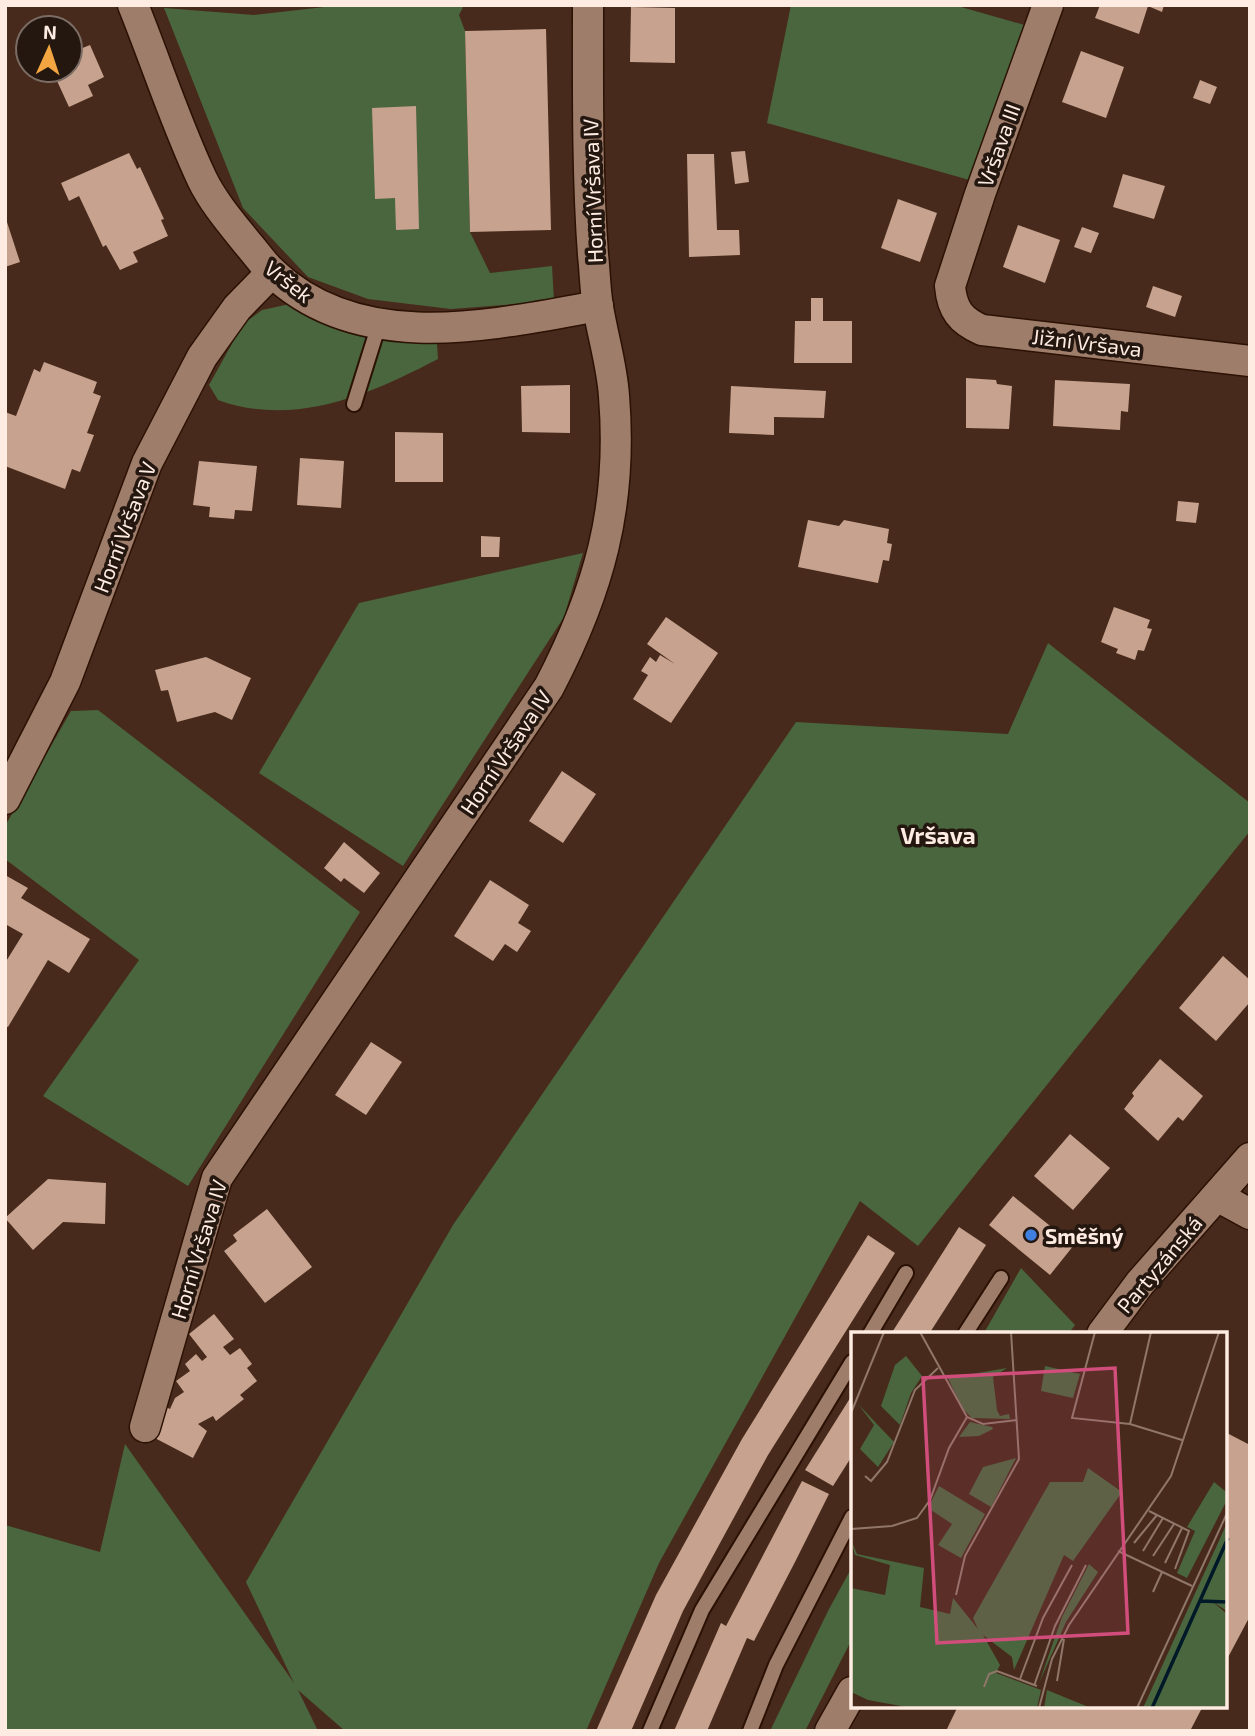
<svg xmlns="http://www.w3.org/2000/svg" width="1255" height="1736" font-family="'Exo 2',sans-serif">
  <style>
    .green { fill: #4a663e }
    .building { fill: #c6a28f }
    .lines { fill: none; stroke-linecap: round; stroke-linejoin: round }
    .service-casing { stroke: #2c1204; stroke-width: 18 }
    .minor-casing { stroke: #2c1204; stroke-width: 33 }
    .service { stroke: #9f7d6b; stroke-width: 14 }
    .minor { stroke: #9f7d6b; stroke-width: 30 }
    .shop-dot { fill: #3f7fe0; stroke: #241710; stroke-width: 2.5 }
    .labels { text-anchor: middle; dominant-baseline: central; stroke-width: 7; stroke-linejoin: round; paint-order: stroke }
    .street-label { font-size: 21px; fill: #feebe1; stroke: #241710 }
    .poi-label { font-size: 21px; font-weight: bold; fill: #feebe1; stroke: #241710; text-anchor: start }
    .neighbourhood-label { font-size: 23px; font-weight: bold; fill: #feebe1; stroke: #241710 }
    .inset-river { fill: none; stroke: #001929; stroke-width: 3.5 }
    .inset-road { fill: none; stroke: #90776a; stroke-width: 2 }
    .view { fill: #d14d7c; fill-opacity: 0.15; stroke: #d14d7c; stroke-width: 3.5 }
    .inset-edge { fill: none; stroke: #feebe1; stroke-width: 3.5 }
  </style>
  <rect width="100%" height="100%" fill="#472a1b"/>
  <!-- green -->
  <g class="green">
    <polygon points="342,5 464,5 459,15 465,31 470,232 490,273 552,266 554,301 451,309 368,299 308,277 243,208 164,8 254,15"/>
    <polygon points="791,5 954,5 1028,26 973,181 767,123"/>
    <path d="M290 304 360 334 437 343 438 359C371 394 294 428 218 400L209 385 243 324 262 310Z"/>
    <polygon points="583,553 564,617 403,866 259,773 359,603"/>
    <polygon points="1048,643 1250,803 1250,831 918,1246 860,1201 659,1563 586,1731 345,1731 298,1690 318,1731 5,1731 5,1525 100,1552 125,1444 294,1683 246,1582 453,1225 796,722 1008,734"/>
    <polygon points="98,710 360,912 188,1186 43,1096 139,960 5,859 5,826 71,711"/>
    <polygon points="1021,1268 1075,1325 1069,1333 984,1333"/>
    <polygon points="852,1567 852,1639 805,1731 770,1731 828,1611"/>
  </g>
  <!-- building -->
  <g class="building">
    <polygon points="1100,5 1164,5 1162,12 1148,6 1139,34 1095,18"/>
    <polygon points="631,7 675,8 675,63 630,62"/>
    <polygon points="546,29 551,230 470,232 465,31"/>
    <polygon points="73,33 80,49 90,45 104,77 88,85 93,96 69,107 52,70 70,70 70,35"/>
    <polygon points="1081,51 1124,67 1106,118 1062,102"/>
    <polygon points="28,54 28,70 46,70 30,77 21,57"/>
    <polygon points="1200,80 1217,87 1210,104 1193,98"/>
    <polygon points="416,106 419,229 396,230 395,198 375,199 372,108"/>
    <polygon points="745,151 749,182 735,184 731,152"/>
    <polygon points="129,153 137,169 140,167 164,219 161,220 168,236 133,252 138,262 120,270 106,245 103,247 79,196 69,201 61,183"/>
    <polygon points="687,154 714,154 717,230 739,230 740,255 689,257"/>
    <polygon points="1123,174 1165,186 1154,219 1113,207"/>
    <polygon points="898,199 937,213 920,262 881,248"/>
    <polygon points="5,216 20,262 5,267"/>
    <polygon points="1018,225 1060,240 1045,283 1003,267"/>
    <polygon points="1082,227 1099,233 1091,253 1074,247"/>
    <polygon points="1153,286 1182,296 1175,317 1146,307"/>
    <polygon points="811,298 823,298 823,321 852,321 852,363 794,363 795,321 811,321"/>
    <polygon points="44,362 97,382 93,393 101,396 87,433 94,435 80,472 72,469 65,489 5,466 5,412 16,416 34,369 40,372"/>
    <polygon points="966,378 996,380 997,384 1012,386 1009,429 966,428"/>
    <polygon points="1055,380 1130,384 1128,412 1121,411 1120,430 1053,426"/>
    <polygon points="570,385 570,433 522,432 521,386"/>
    <polygon points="731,386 826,391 824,418 774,417 774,435 729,433"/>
    <polygon points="395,432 443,433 443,482 395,482"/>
    <polygon points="300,458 344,461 341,508 297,505"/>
    <polygon points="199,461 257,466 252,511 235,510 234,519 209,517 210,507 193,505"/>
    <polygon points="1178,501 1199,503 1196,523 1176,521"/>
    <polygon points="808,520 839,526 844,520 889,529 887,543 892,544 889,561 883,560 878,583 798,567"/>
    <polygon points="481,536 500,537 499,557 481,557"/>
    <polygon points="1114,607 1150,620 1147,628 1152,629 1144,651 1138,650 1135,660 1116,653 1118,649 1101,642"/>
    <polygon points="666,617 718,653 671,723 633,699 648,675 641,671 650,657 656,662 660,655 675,664 647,644"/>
    <polygon points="206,657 251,678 232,720 215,712 177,722 168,690 161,691 155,670"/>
    <polygon points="562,771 596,794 563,843 529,821"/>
    <polygon points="344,842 380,873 364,893 344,878 341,882 324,868"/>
    <polygon points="5,875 28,888 21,898 90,939 69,973 48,960 8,1027 5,1026 5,963 23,934 5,924"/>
    <polygon points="490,880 529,905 518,923 531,931 517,952 505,944 493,961 454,936"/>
    <polygon points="1223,956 1250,980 1250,1002 1216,1041 1179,1008"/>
    <polygon points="371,1042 402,1062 366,1115 335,1095"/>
    <polygon points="1160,1059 1203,1096 1183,1121 1178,1117 1158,1141 1124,1109 1134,1096 1132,1093"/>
    <polygon points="1070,1134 1110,1168 1073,1210 1034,1176"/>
    <polygon points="48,1179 106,1183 105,1224 63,1222 33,1250 5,1218"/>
    <polygon points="1013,1196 1074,1245 1050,1275 989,1225"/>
    <polygon points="267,1209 312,1267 265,1303 224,1251 237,1241 233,1235"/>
    <polygon points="959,1227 986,1245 929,1334 891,1334"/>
    <polygon points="868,1235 895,1253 768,1455 683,1611 631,1731 596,1731 656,1595 742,1439"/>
    <polygon points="214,1314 234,1339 223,1347 230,1355 240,1348 252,1364 247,1368 257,1381 240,1395 244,1399 216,1421 213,1416 198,1424 207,1431 193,1458 151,1436 166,1407 170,1409 175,1398 184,1392 176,1381 190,1371 185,1364 196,1354 202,1361 207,1357 189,1334"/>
    <polygon points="852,1395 852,1456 833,1486 805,1470"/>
    <polygon points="1225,1432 1250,1445 1250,1616 1225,1663"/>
    <polygon points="802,1481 829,1494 795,1562 754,1641 747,1638 707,1731 674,1731 721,1623 726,1626"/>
    <polygon points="958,1706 1203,1706 1190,1731 946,1731"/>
  </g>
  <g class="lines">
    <!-- service casing -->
    <g class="service-casing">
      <g id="service">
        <polyline points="354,404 379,324"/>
        <polyline points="870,1334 906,1273"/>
        <polyline points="965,1334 1001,1278"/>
        <polyline points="650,1731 702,1610 852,1362"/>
        <polyline points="750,1731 776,1665 852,1517"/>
      </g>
    </g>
    <!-- minor casing -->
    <g class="minor-casing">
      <g id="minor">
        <path d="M133 5C156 62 176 124 202 179 213 202 232 224 248 244 256 253 263 264 272 272 360 356 492 325 598 306"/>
        <path d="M1048 5 980 194 950 286C952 310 961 321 982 330L1250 361"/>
        <polyline points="5,799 65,682 147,463 202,357 237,308 272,272"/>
        <polyline points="1217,1196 1250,1214"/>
        <polyline points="1102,1334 1140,1283 1250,1158"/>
        <path d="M145 1427 217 1178 549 687C599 591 623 506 614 396 612 366 603 337 598 307 595 290 595 272 593 255 587 172 588 88 588 5"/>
        <polyline points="830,1731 852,1692"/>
      </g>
    </g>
    <!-- service -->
    <use href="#service" class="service"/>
    <!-- minor -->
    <use href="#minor" class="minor"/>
  </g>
  <!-- markers -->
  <circle class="shop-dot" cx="1031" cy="1235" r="7"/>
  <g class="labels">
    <!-- street labels -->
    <g class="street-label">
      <text transform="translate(998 145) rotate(-70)">Vršava III</text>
      <text transform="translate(592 191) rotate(-92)">Horní Vršava IV</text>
      <text transform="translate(289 281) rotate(38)">Vršek</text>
      <text transform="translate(1087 342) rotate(7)">Jižní Vršava</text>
      <text transform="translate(124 527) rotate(-69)">Horní Vršava V</text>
      <text transform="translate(505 752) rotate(-56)">Horní Vršava IV</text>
      <text transform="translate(198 1249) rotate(-73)">Horní Vršava IV</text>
      <text transform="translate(1159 1264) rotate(-50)">Partyzánská</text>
    </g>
    <!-- poi labels -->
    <g class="poi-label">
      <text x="1045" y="1235">Směšný</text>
    </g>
    <!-- neighbourhood labels -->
    <g class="neighbourhood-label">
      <text x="938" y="835">Vršava</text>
    </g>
  </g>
  <!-- overview -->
  <g transform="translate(851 1332)">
    <rect width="376" height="376" fill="#472a1b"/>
    <path d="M55 24 71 44 60 61 49 93 30 74 44 33ZM194 34 229 42 222 66 190 59ZM156 36 142 45 146 78 149 84 158 82 159 87 121 86 111 76 97 46ZM7 72 43 110 27 135 9 117 23 93ZM119 90 141 95 142 97 128 104 108 105ZM165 126 140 175 118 162 132 135ZM237 136 271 160 222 229 213 223 163 338 161 325 132 303 149 333 145 341 190 358 186 376H61L17 368 0 360V256L34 263 39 233 4 223 0 208 6 222 73 236 69 275 99 282 102 266 127 297 122 286 199 150H232ZM363 150 374 159 376 168 336 246 326 241 344 199 336 195ZM88 154 134 182 110 226 87 213 101 192 77 176ZM376 191V279L362 270 376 282V376H292ZM238 232 247 240 215 290 188 351 211 285ZM196 358 240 376H193Z" fill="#4a663e"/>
    <path class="inset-river" d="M349 269 377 270M301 376 377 206"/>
    <path class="inset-road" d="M69 0 116 85 132 92 166 88M244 0 221 86 279 92 331 108M290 0H322M0 81 33 0M279 92 300 0M14 144 20 149 36 130 64 58 87 36M298 179 338 199 324 237M0 197 41 194 66 186 79 168 98 116 116 85M283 211 306 183M267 219 341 254M292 219 312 186M302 224 323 192M314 231 331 196M302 260 311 240M105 263 114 224 168 127 160 0M169 347 192 286 221 233M206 349 213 307M183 354 204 294 235 233M133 355 138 342 146 339 186 354M188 376 201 327 218 293 320 144 368 0M286 376 377 179"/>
    <path class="view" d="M264 36 277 301 86 311 72 46Z"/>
    <rect width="376" height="376" class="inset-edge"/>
  </g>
  <!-- border -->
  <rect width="1255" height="1736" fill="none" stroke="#feebe1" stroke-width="14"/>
  <!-- north arrow -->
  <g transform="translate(49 49) rotate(3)"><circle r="33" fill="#241710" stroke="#7b6c64" stroke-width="2"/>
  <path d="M0-5L12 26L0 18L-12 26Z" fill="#f2a541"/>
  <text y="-10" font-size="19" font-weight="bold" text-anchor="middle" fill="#feebe1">N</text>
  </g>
</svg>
